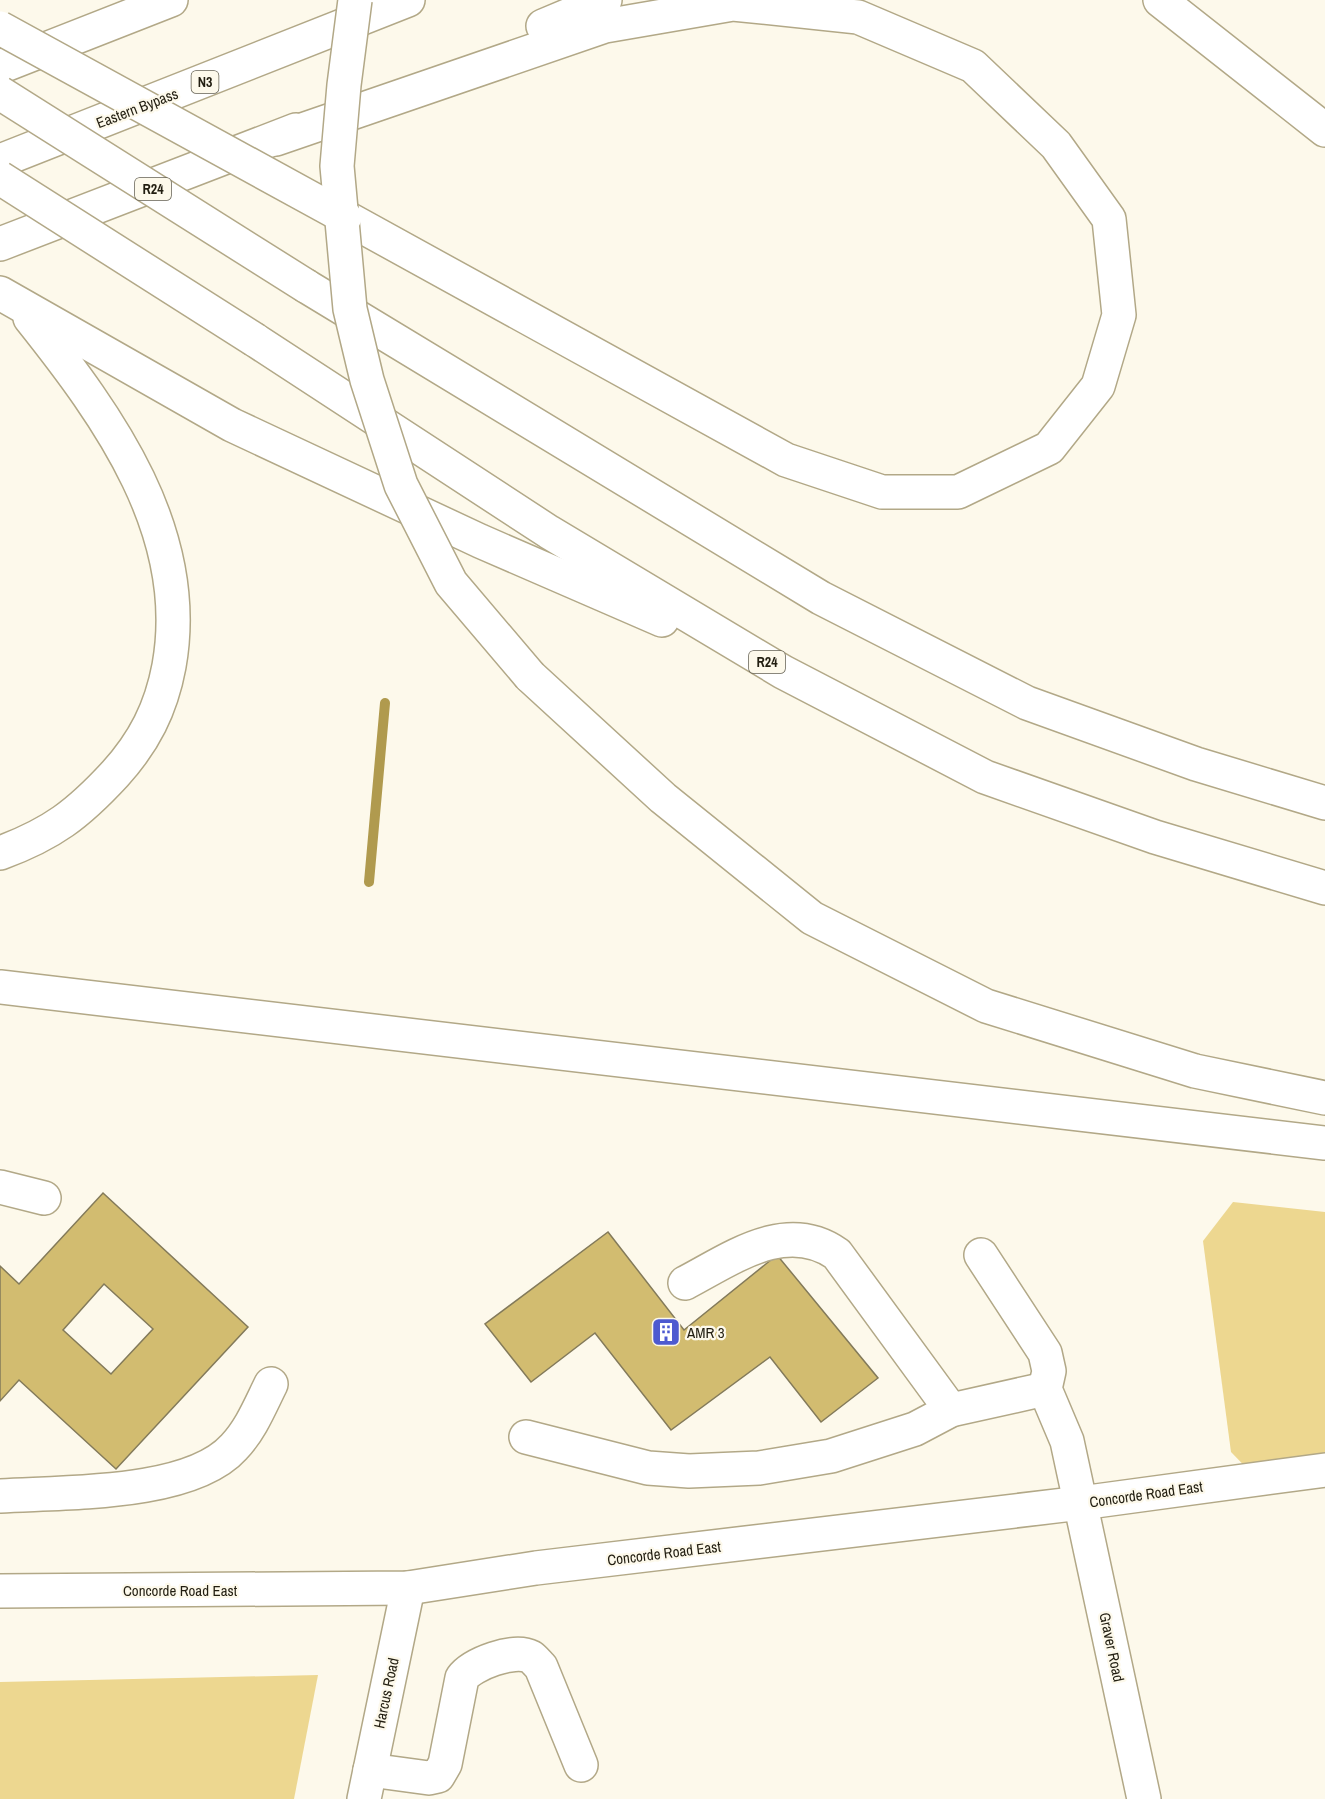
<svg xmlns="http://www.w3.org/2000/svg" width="1325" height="1799" font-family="'Archivo Narrow',sans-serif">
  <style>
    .green { fill: #edd790 }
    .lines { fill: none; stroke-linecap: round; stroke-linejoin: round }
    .stream { stroke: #b09a4e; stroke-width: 10 }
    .building { fill: #d2bc70; stroke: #837a5a; stroke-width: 1.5; fill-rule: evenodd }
    .minor-casing { stroke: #b2a887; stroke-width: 36 }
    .major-casing { stroke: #b2a887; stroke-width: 36 }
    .highway-casing { stroke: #b2a887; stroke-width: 36 }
    .minor { stroke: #fff; stroke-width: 33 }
    .major { stroke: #fff; stroke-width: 33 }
    .highway { stroke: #fff; stroke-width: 33 }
    .highway-bridge-casing { stroke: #b2a887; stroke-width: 36; stroke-linecap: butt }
    .highway-bridge { stroke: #fff; stroke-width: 33 }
    .labels { text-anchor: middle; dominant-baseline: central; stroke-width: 4.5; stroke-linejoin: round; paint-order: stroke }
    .shield { fill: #fdf9eb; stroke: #646052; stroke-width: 1.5 }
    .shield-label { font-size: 14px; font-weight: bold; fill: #221e11 }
    .street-label { font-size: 15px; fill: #221e11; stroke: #fdf9eb }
    .poi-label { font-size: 15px; fill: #221e11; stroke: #fdf9eb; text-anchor: start }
  </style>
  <rect width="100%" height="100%" fill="#fdf9eb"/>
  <!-- green -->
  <g class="green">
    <polygon points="1233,1202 1325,1212 1325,1476 1264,1486 1231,1452 1203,1241"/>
    <polygon points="318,1675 294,1799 0,1799 0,1682"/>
  </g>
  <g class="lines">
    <!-- stream -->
    <polyline class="stream" points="369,882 385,703"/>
  </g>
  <!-- building -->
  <g class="building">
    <path d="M103 1193 248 1327 116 1469 19 1380 0 1401V1266L19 1284ZM104 1284 153 1329 111 1374 63 1330Z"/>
    <polygon points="608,1232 684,1330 777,1255 878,1378 821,1422 770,1357 671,1430 595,1333 531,1382 485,1324"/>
  </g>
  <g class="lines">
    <!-- minor casing -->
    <g class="minor-casing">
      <g id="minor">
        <polyline points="0,1187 44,1198"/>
        <polyline points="981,1255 1045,1353 1049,1371 1045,1389 1067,1441 1144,1799"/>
        <path d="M685 1283C731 1259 786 1218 837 1254L951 1410"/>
        <polyline points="526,1437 648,1468 689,1471 759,1468 831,1456 915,1429 951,1410 1045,1389"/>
        <path d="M0 1496C63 1492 190 1496 234 1447 251 1429 260 1406 271 1384"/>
        <path d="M370 1770 429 1778 438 1776 445 1764 462 1678C472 1664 514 1648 531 1657 534 1659 538 1664 541 1667L581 1765"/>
        <polyline points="364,1799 408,1588"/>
      </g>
    </g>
    <!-- major casing -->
    <g class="major-casing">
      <polyline id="major" points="0,1591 408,1588 536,1568 1081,1503 1325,1470"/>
    </g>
    <!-- highway casing -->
    <g class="highway-casing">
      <g id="highway">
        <polyline points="1160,0 1325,130"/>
        <polyline points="543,26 605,0"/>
        <polyline points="0,67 171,0"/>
        <polyline points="276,139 605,26 733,4 858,17 973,66 1056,145 1109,219 1119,315 1098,386 1049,448 958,492 882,492 786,460 345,217"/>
        <polyline points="0,161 408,0"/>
        <polyline points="0,244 296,130"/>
        <polyline points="306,286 821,598 1027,703 1196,764 1325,803"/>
        <polyline points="0,293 232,425 480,541 662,620"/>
        <polyline points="255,340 549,532 783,672 985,777 1155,837 1325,888"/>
        <polyline points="530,676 663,798 812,918 986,1006 1195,1071 1325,1098"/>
        <path d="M0 853C52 834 78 814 115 774 144 742 161 709 169 666 193 533 109 417 30 318"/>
        <polyline points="0,987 1325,1143"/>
      </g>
    </g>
    <!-- minor -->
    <use href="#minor" class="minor"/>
    <!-- major -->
    <use href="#major" class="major"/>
    <!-- highway -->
    <use href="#highway" class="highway"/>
    <!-- highway-bridge casing -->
    <g class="highway-bridge-casing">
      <g id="highway-bridge">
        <polyline points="355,0 344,85 337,166 350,309 367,380 401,485 451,583 530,676"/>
        <polyline points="0,28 345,217"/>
        <polyline points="0,93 306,286"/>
        <polyline points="0,178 255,340"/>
      </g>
    </g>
    <!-- highway-bridge -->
    <use href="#highway-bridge" class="highway-bridge"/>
  </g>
  <!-- icons -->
  <defs>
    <g id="building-square" transform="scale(1.5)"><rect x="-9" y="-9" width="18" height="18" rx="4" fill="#4d5ad0" stroke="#fdf9eb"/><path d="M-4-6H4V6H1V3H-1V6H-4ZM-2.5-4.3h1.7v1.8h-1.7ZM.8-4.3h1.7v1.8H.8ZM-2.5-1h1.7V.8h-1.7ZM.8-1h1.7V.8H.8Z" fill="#fff"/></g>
  </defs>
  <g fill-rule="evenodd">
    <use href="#building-square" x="666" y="1332"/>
  </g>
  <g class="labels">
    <!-- shield labels -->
    <g class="shield">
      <rect x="191.5" y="71" width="27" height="22" rx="4.5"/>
      <rect x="135" y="178" width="36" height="22" rx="4.5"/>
      <rect x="749" y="651" width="36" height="22" rx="4.5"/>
    </g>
    <g class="shield-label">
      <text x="205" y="82">N3</text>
      <text x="153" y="189">R24</text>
      <text x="767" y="662">R24</text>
    </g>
    <!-- street labels -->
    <g class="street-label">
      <text transform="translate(137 108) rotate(-21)">Eastern Bypass</text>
      <text transform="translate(1146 1494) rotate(-8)">Concorde Road East</text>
      <text transform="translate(664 1553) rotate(-7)">Concorde Road East</text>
      <text x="180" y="1590">Concorde Road East</text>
      <text transform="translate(1112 1647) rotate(78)">Graver Road</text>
      <text transform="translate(386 1693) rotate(-78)">Harcus Road</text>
    </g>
    <!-- poi labels -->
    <g class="poi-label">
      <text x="687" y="1332">AMR 3</text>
    </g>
  </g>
</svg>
